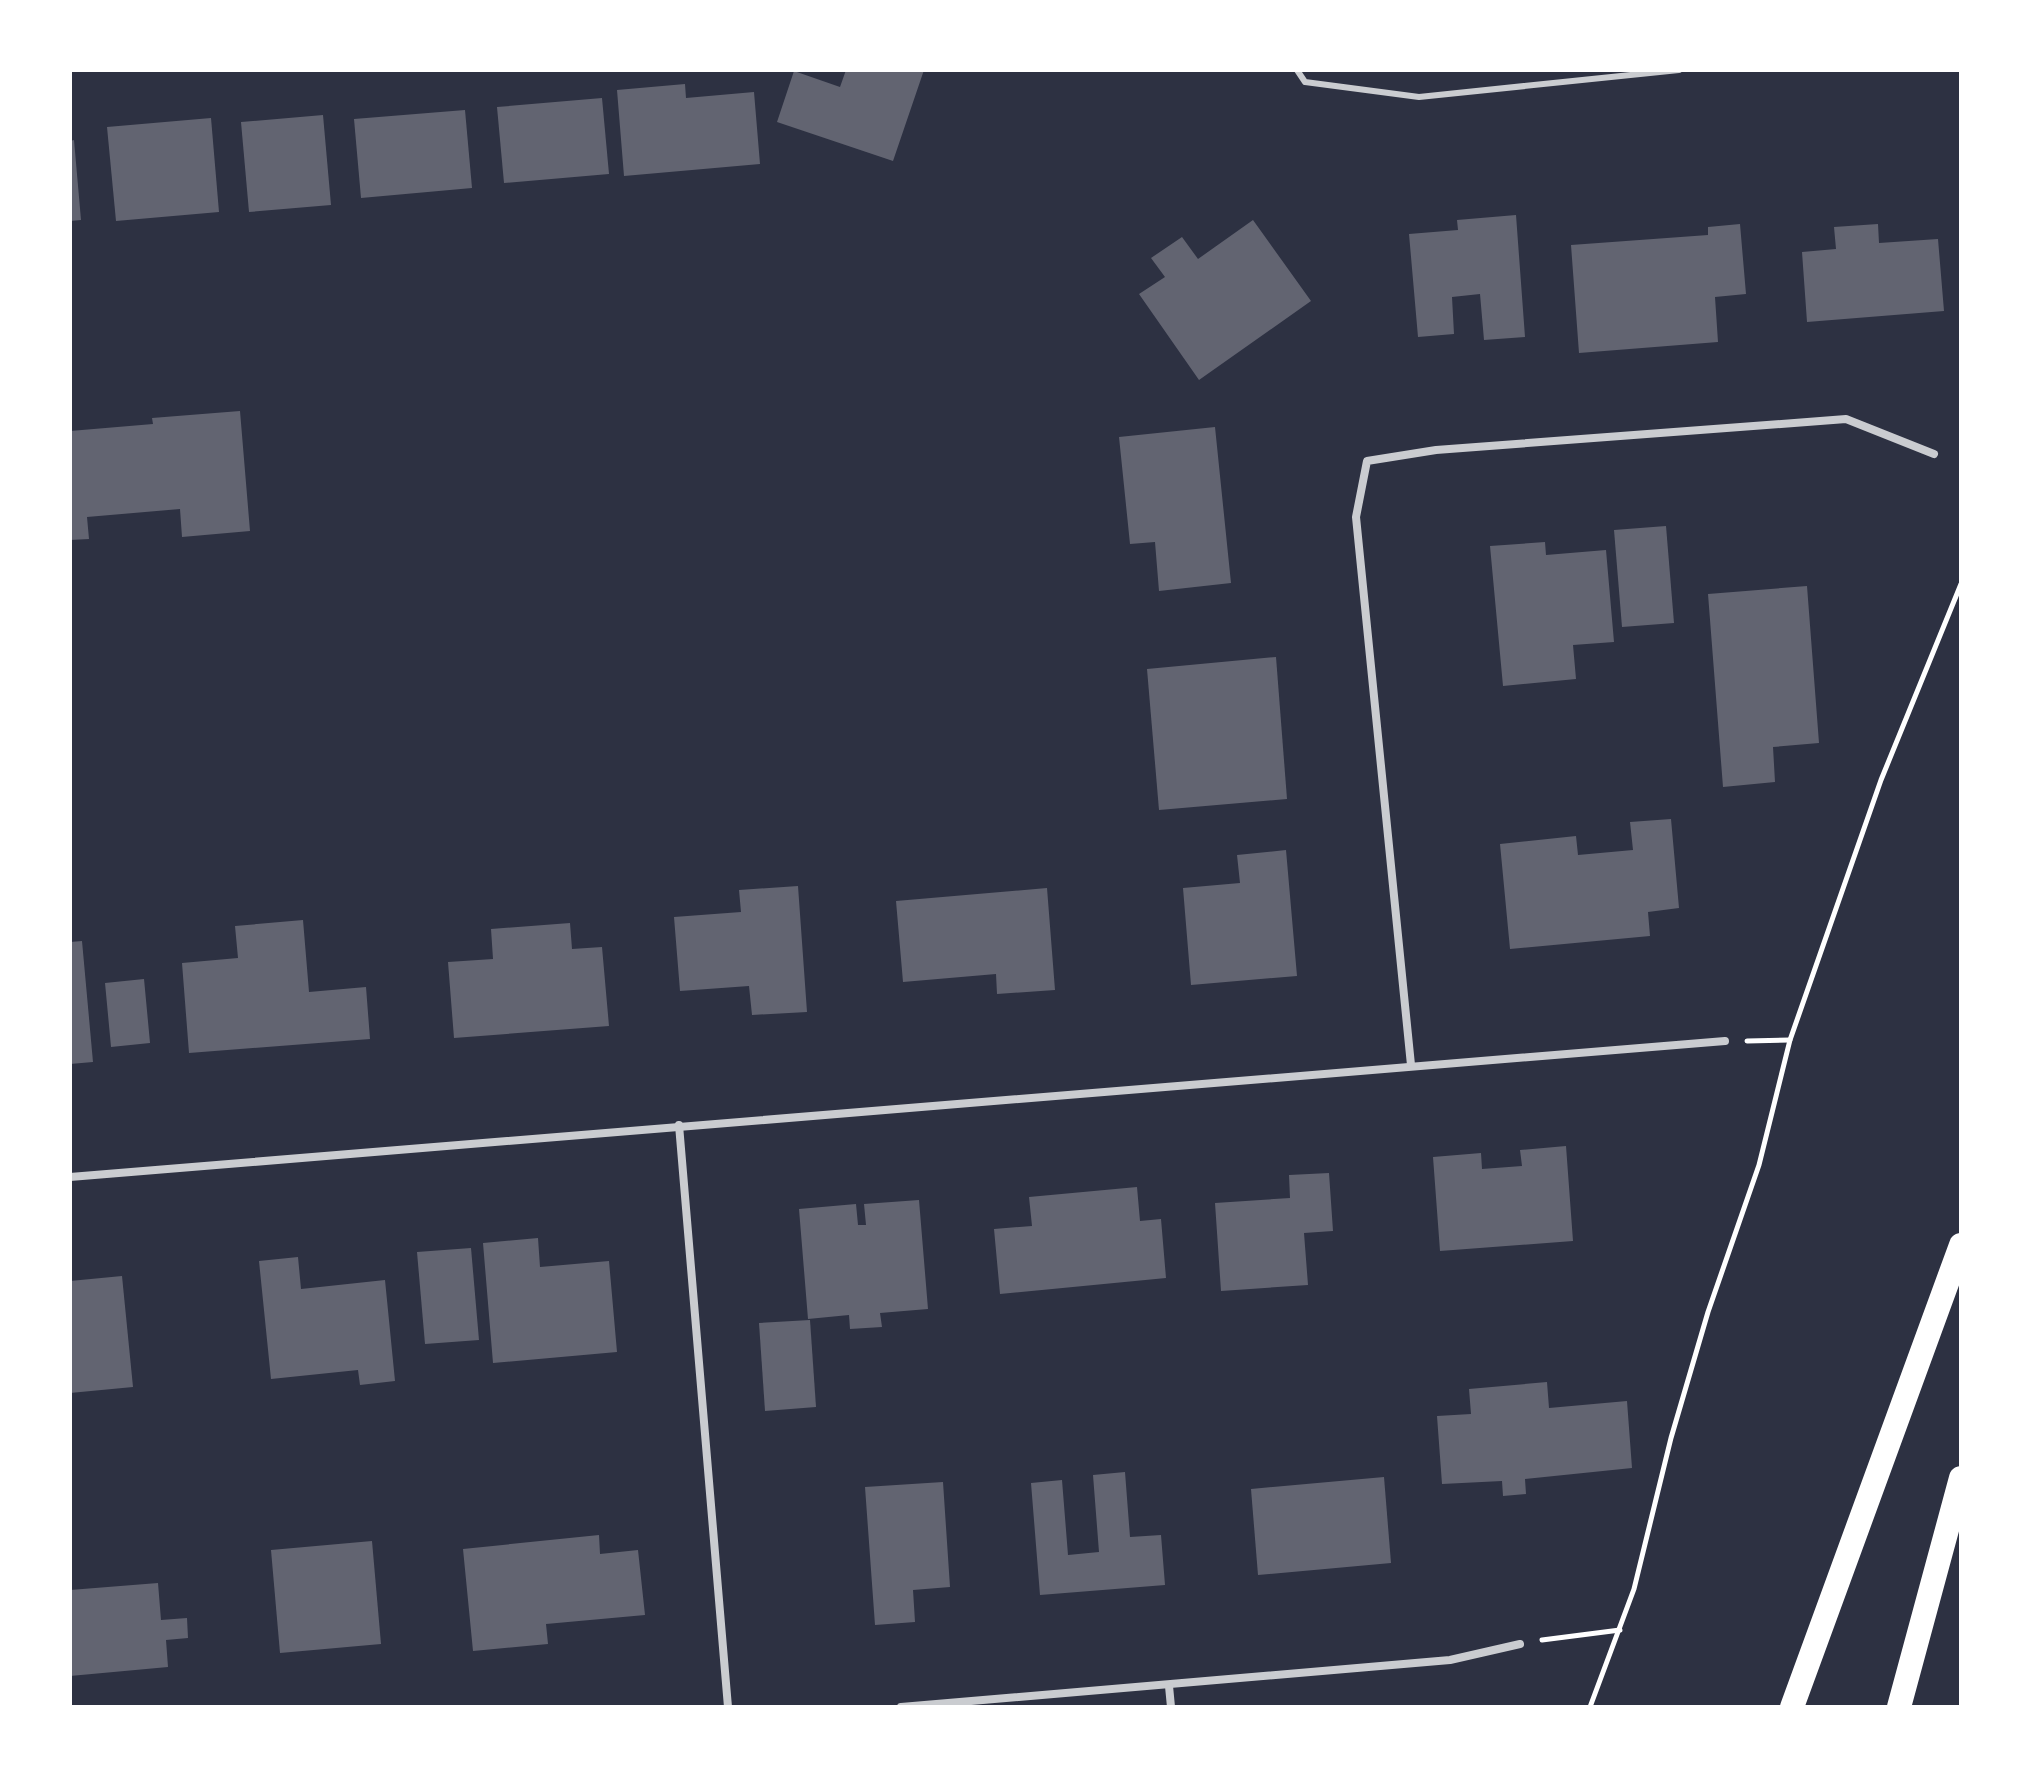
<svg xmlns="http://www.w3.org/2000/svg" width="2031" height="1777" font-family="Jost,sans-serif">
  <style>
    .building { fill: #626471 }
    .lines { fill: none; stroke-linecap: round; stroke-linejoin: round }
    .path { stroke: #fff; stroke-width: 5 }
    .service { stroke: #caccd0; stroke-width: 6 }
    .minor { stroke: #caccd0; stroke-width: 8 }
    .motorway { stroke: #fff; stroke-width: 24 }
  </style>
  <rect width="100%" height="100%" fill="#2d3142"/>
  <!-- building -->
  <g class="building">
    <polygon points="846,70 924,70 893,161 777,122 794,71 840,87"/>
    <polygon points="685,84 686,98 754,92 760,164 624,176 617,90"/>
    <polygon points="602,98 609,174 504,183 497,107"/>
    <polygon points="465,110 472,188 361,198 354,119"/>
    <polygon points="323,115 331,205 249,212 241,122"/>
    <polygon points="211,118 219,212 116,221 107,127"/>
    <polygon points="74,140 81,220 70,221 70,141"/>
    <polygon points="1516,215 1525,337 1484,340 1480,294 1452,297 1454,334 1418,337 1409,234 1458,230 1457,220"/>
    <polygon points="1253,220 1311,301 1199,380 1139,294 1165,277 1151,258 1182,237 1198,259"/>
    <polygon points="1740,224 1746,294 1715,297 1718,342 1579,353 1571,245 1708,235 1708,227"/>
    <polygon points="1878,224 1879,243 1938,239 1944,311 1807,322 1802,252 1836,249 1834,227"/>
    <polygon points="240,411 250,531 182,537 180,509 87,517 89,539 70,540 70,431 153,424 152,418"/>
    <polygon points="1215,427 1231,583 1159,591 1155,542 1130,544 1119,437"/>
    <polygon points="1666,526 1674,623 1622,627 1614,530"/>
    <polygon points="1545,542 1546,555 1606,550 1614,642 1573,645 1576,679 1503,686 1490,546"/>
    <polygon points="1807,586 1819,743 1773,747 1775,782 1723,787 1708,594"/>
    <polygon points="1276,657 1287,799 1159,810 1147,669"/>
    <polygon points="1671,819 1679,908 1648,912 1650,936 1510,949 1500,844 1576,836 1578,855 1633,850 1630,822"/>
    <polygon points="1286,850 1297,976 1191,985 1183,888 1240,883 1237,855"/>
    <polygon points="798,886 807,1012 752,1015 749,986 680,991 674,917 741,912 739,890"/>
    <polygon points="1047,888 1055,990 997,994 996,974 903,982 896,901"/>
    <polygon points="303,920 309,992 366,987 370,1039 189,1053 182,963 238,958 235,926"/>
    <polygon points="570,923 572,949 602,947 609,1026 454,1038 448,962 493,959 491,929"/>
    <polygon points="82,941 93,1062 70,1064 70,942"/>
    <polygon points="144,979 150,1043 111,1047 105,983"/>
    <polygon points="1566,1146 1573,1241 1440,1251 1433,1157 1481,1153 1482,1169 1522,1166 1520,1150"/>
    <polygon points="1329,1173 1333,1231 1304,1233 1308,1285 1221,1291 1215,1203 1290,1198 1289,1175"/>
    <polygon points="1137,1187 1140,1221 1161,1219 1166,1278 1000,1294 994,1229 1032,1226 1029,1197"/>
    <polygon points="919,1200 928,1309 880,1313 882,1327 850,1329 849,1315 808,1319 799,1209 856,1204 858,1225 866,1225 864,1204"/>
    <polygon points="538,1238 540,1267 609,1261 617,1352 493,1363 483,1243"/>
    <polygon points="471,1248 479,1340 425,1344 417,1252"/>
    <polygon points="298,1257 301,1289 385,1280 395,1381 360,1385 358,1370 271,1379 259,1261"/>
    <polygon points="122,1276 133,1387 70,1393 70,1281"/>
    <polygon points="810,1320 816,1407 765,1411 759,1323"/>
    <polygon points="1547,1382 1549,1408 1627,1401 1632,1468 1525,1479 1526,1494 1503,1496 1502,1481 1442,1484 1437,1416 1471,1414 1469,1389"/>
    <polygon points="1125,1472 1130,1537 1161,1535 1165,1585 1040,1595 1031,1483 1062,1480 1068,1555 1099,1552 1093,1475"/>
    <polygon points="1384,1477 1391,1563 1258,1575 1251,1489"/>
    <polygon points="943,1482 950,1587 913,1590 915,1622 875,1625 865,1487"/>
    <polygon points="599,1535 600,1554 638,1550 645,1615 546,1624 548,1644 473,1651 463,1549"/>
    <polygon points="372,1541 381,1644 280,1653 271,1550"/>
    <polygon points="158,1583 161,1620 187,1618 188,1638 166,1640 168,1667 70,1676 70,1590"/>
  </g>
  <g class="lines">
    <!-- path -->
    <g class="path">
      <polyline points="1747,1041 1790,1040"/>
      <polyline points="1542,1640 1620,1630"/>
      <polyline points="1590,1707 1634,1589 1671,1438 1708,1312 1759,1165 1790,1040 1881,780 1961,584"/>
    </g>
    <!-- service -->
    <polyline class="service" points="1297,70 1305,82 1419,97 1679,70"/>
    <!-- minor -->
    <g class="minor">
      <polyline points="1411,1065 1356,517 1367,461 1436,450 1846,419 1934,454"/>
      <polyline points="679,1125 728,1707"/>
      <polyline points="70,1177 1725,1041"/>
      <polyline points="1169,1686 1171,1707"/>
      <polyline points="901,1707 1450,1660 1520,1644"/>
    </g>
    <!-- motorway -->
    <g class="motorway">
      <polyline points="1792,1707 1961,1245"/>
      <polyline points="1899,1707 1961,1478"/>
    </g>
  </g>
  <!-- border -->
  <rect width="2031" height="1777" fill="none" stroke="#ffffff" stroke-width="144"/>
</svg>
